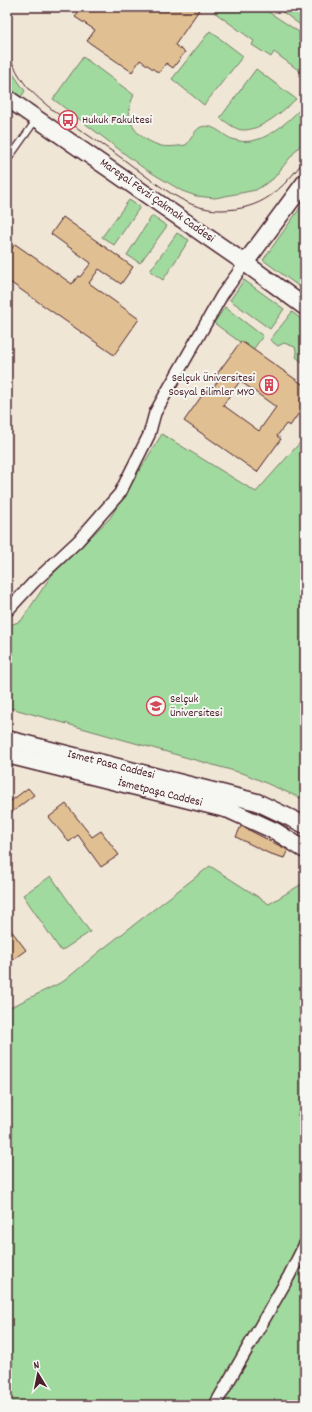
<svg xmlns="http://www.w3.org/2000/svg" width="312" height="1412" font-family="Dekko,sans-serif">
  <style>
    .built { fill: #efe6d6 }
    .green { fill: #a1da9f; stroke: #767c65 }
    .building { fill: #e0c093; stroke: #4a1f2b; fill-rule: evenodd }
    .lines { fill: none; stroke-linecap: round; stroke-linejoin: round }
    .lane-casing { stroke: #4a1f2b; stroke-width: 8 }
    .street-casing { stroke: #4a1f2b; stroke-width: 14 }
    .secondary-casing { stroke: #4a1f2b; stroke-width: 19 }
    .lane { stroke: #f6f6f2; stroke-width: 5.5 }
    .street { stroke: #f6f6f2; stroke-width: 11 }
    .secondary { stroke: #f6f6f2; stroke-width: 16 }
    .tram { stroke: #4a1f2b; stroke-width: 1 }
    .labels { text-anchor: middle; dominant-baseline: central; stroke-width: 4; stroke-linejoin: round; paint-order: stroke }
    .poi-label { font-size: 12px; fill: #4a1f2b; stroke: #f6f6f2; text-anchor: start }
    .street-label { font-size: 12px; fill: #4a1f2b; stroke: #f6f6f2 }
  </style>
  <rect width="100%" height="100%" fill="#f6f6f2"/>
  <filter id="ink" filterUnits="userSpaceOnUse"><feTurbulence type="fractalNoise" baseFrequency=".025" numOctaves="2"/><feDisplacementMap in="SourceGraphic" scale="8" xChannelSelector="R" yChannelSelector="G"/><feConvolveMatrix kernelMatrix="1 2 1 2 8 2 1 2 1" color-interpolation-filters="sRGB"/></filter>
  <g filter="url(#ink)">
    <!-- built -->
    <rect class="built" x="7" y="7" width="298" height="1398"/>
    <!-- green -->
    <g class="green">
      <polygon points="217,7 261,7 299,32 299,41 305,47 305,75 274,52 271,57 252,45 254,41 214,12"/>
      <polygon points="276,7 305,7 305,26 303,27"/>
      <polygon points="210,31 243,56 204,105 172,79"/>
      <path d="M83 57 134 95C122 119 134 136 158 145 166 148 178 146 186 145 191 140 195 129 201 127 213 123 222 135 232 139 260 150 288 122 305 104V139L273 179 256 190 215 198 196 196 182 191 142 167 53 99Z"/>
      <polygon points="7,65 25,91 21,97 7,86"/>
      <path d="M256 69 296 99C283 111 261 131 242 130 234 129 227 122 220 118Z"/>
      <polygon points="129,200 140,207 114,245 102,237"/>
      <polygon points="305,201 305,242 302,246 305,248 305,291 263,260"/>
      <polygon points="152,216 167,226 140,263 127,255"/>
      <polygon points="177,233 189,240 163,280 150,271"/>
      <polygon points="244,280 284,309 270,329 230,300"/>
      <polygon points="225,307 263,336 252,351 214,323"/>
      <polygon points="292,312 305,322 304,364 296,357 297,354 295,347 284,343 278,346 270,340"/>
      <polygon points="162,434 256,492 305,437 305,800 245,774 7,707 7,626 21,621 51,576 110,518"/>
      <polygon points="210,866 269,904 305,882 305,1102 297,1115 305,1119 305,1405 7,1405 7,1009 64,981 100,951"/>
      <polygon points="51,876 90,932 61,951 23,895"/>
    </g>
    <!-- building -->
    <g class="building">
      <polygon points="82,7 194,7 199,10 175,45 185,52 173,68 166,63 159,73 140,60 132,72 87,41 95,30 75,17"/>
      <polygon points="63,217 133,267 121,284 99,269 89,283 139,319 114,355 7,280 7,255 15,244 72,284 78,276 80,277 91,263 51,234"/>
      <path d="M241 341 305 386V404L290 426 286 424 277 436 281 439 257 472 184 421 208 387 211 390 221 377 217 374ZM240 381 276 407 259 431 223 405Z"/>
      <polygon points="28,788 34,795 7,816 7,804"/>
      <polygon points="66,804 92,837 101,831 119,855 101,867 78,835 69,842 49,817"/>
      <polygon points="241,826 288,850 284,858 268,853 236,837"/>
      <polygon points="7,925 26,950 7,964"/>
    </g>
    <g class="lines">
      <!-- lane casing -->
      <g class="lane-casing">
        <polyline id="lane" points="7,161 36,120"/>
      </g>
      <!-- street casing -->
      <g class="street-casing">
        <g id="street">
          <polyline points="7,611 33,583 78,541 120,493 149,435 155,413 165,395 222,295 245,263"/>
          <polyline points="215,1405 289,1276 305,1244"/>
        </g>
      </g>
      <!-- secondary casing -->
      <g class="secondary-casing">
        <g id="secondary">
          <polyline points="7,98 245,263 305,307"/>
          <polyline points="245,263 305,182"/>
          <polyline points="7,739 257,802 305,825"/>
          <polyline points="7,755 229,810 275,831 305,850"/>
        </g>
      </g>
      <!-- lane -->
      <use href="#lane" class="lane"/>
      <!-- street -->
      <use href="#street" class="street"/>
      <!-- secondary -->
      <use href="#secondary" class="secondary"/>
      <!-- tram -->
      <path class="tram" d="M7 51C13 65 20 79 30 90 55 115 87 134 116 154 140 171 164 192 191 204 201 208 211 210 221 210 262 210 282 190 305 159"/>
    </g>
  </g>
  <!-- icons -->
  <defs>
    <g id="bus-ring" transform="scale(1)"><circle r="9.5" fill="#f6f6f2" stroke="#d1495b" stroke-width="1.5"/><path d="M-5-6H5V4H4V6H2V4H-2V6H-4V4H-5ZM-3.5-4V0h7V-4ZM-3.5 1.2v1.5H-2V1.2ZM2 1.2v1.5H3.5V1.2Z" fill="#d1495b"/></g>
    <g id="building-ring" transform="scale(1)"><circle r="9.5" fill="#f6f6f2" stroke="#d1495b" stroke-width="1.5"/><path d="M-4-6H4V6H1V3H-1V6H-4ZM-2.5-4.3h1.7v1.8h-1.7ZM.8-4.3h1.7v1.8H.8ZM-2.5-1h1.7V.8h-1.7ZM.8-1h1.7V.8H.8Z" fill="#d1495b"/></g>
    <g id="university-ring" transform="scale(1)"><circle r="9.5" fill="#f6f6f2" stroke="#d1495b" stroke-width="1.5"/><path d="M0-5L7-2L0 1L-7-2ZM-4 1L0 2.5L4 1V4Q0 6-4 4Z" fill="#d1495b"/></g>
  </defs>
  <g fill-rule="evenodd">
    <use href="#bus-ring" x="68" y="120"/>
    <use href="#building-ring" x="269" y="385"/>
    <use href="#university-ring" x="156" y="706"/>
  </g>
  <g class="labels">
    <!-- poi labels -->
    <g class="poi-label">
      <text x="82" y="120">Hukuk Fakultesi</text>
      <text x="255" y="378" text-anchor="end">Selçuk Üniversitesi<tspan x="255" dy="14">Sosyal Bilimler MYO</tspan></text>
      <text x="170" y="699">Selçuk<tspan x="170" dy="14">Üniversitesi</tspan></text>
    </g>
    <!-- street labels -->
    <g class="street-label">
      <text transform="translate(157 201) rotate(35)">Mareşal Fevzi Çakmak Caddesi</text>
      <text transform="translate(111 765) rotate(14)">Ismet Pasa Caddesi</text>
      <text transform="translate(160 793) rotate(14)">İsmetpaşa Caddesi</text>
    </g>
  </g>
  <!-- margin -->
  <rect width="312" height="1412" fill="none" stroke="#f6f6f2" stroke-width="24"/>
  <rect x="12" y="12" width="288" height="1388" fill="none" stroke="#4a1f2b" stroke-width="1.5" filter="url(#ink)"/>
  <!-- north arrow -->
  <g transform="translate(38 1374) rotate(350)" stroke="#f6f6f2" stroke-width="3" paint-order="stroke">
  <path d="M0-3L7 15L0 10L-7 15Z" fill="#4a1f2b"/>
  <text y="-6" font-size="11" font-weight="bold" text-anchor="middle" fill="#4a1f2b">N</text>
  </g>
</svg>
